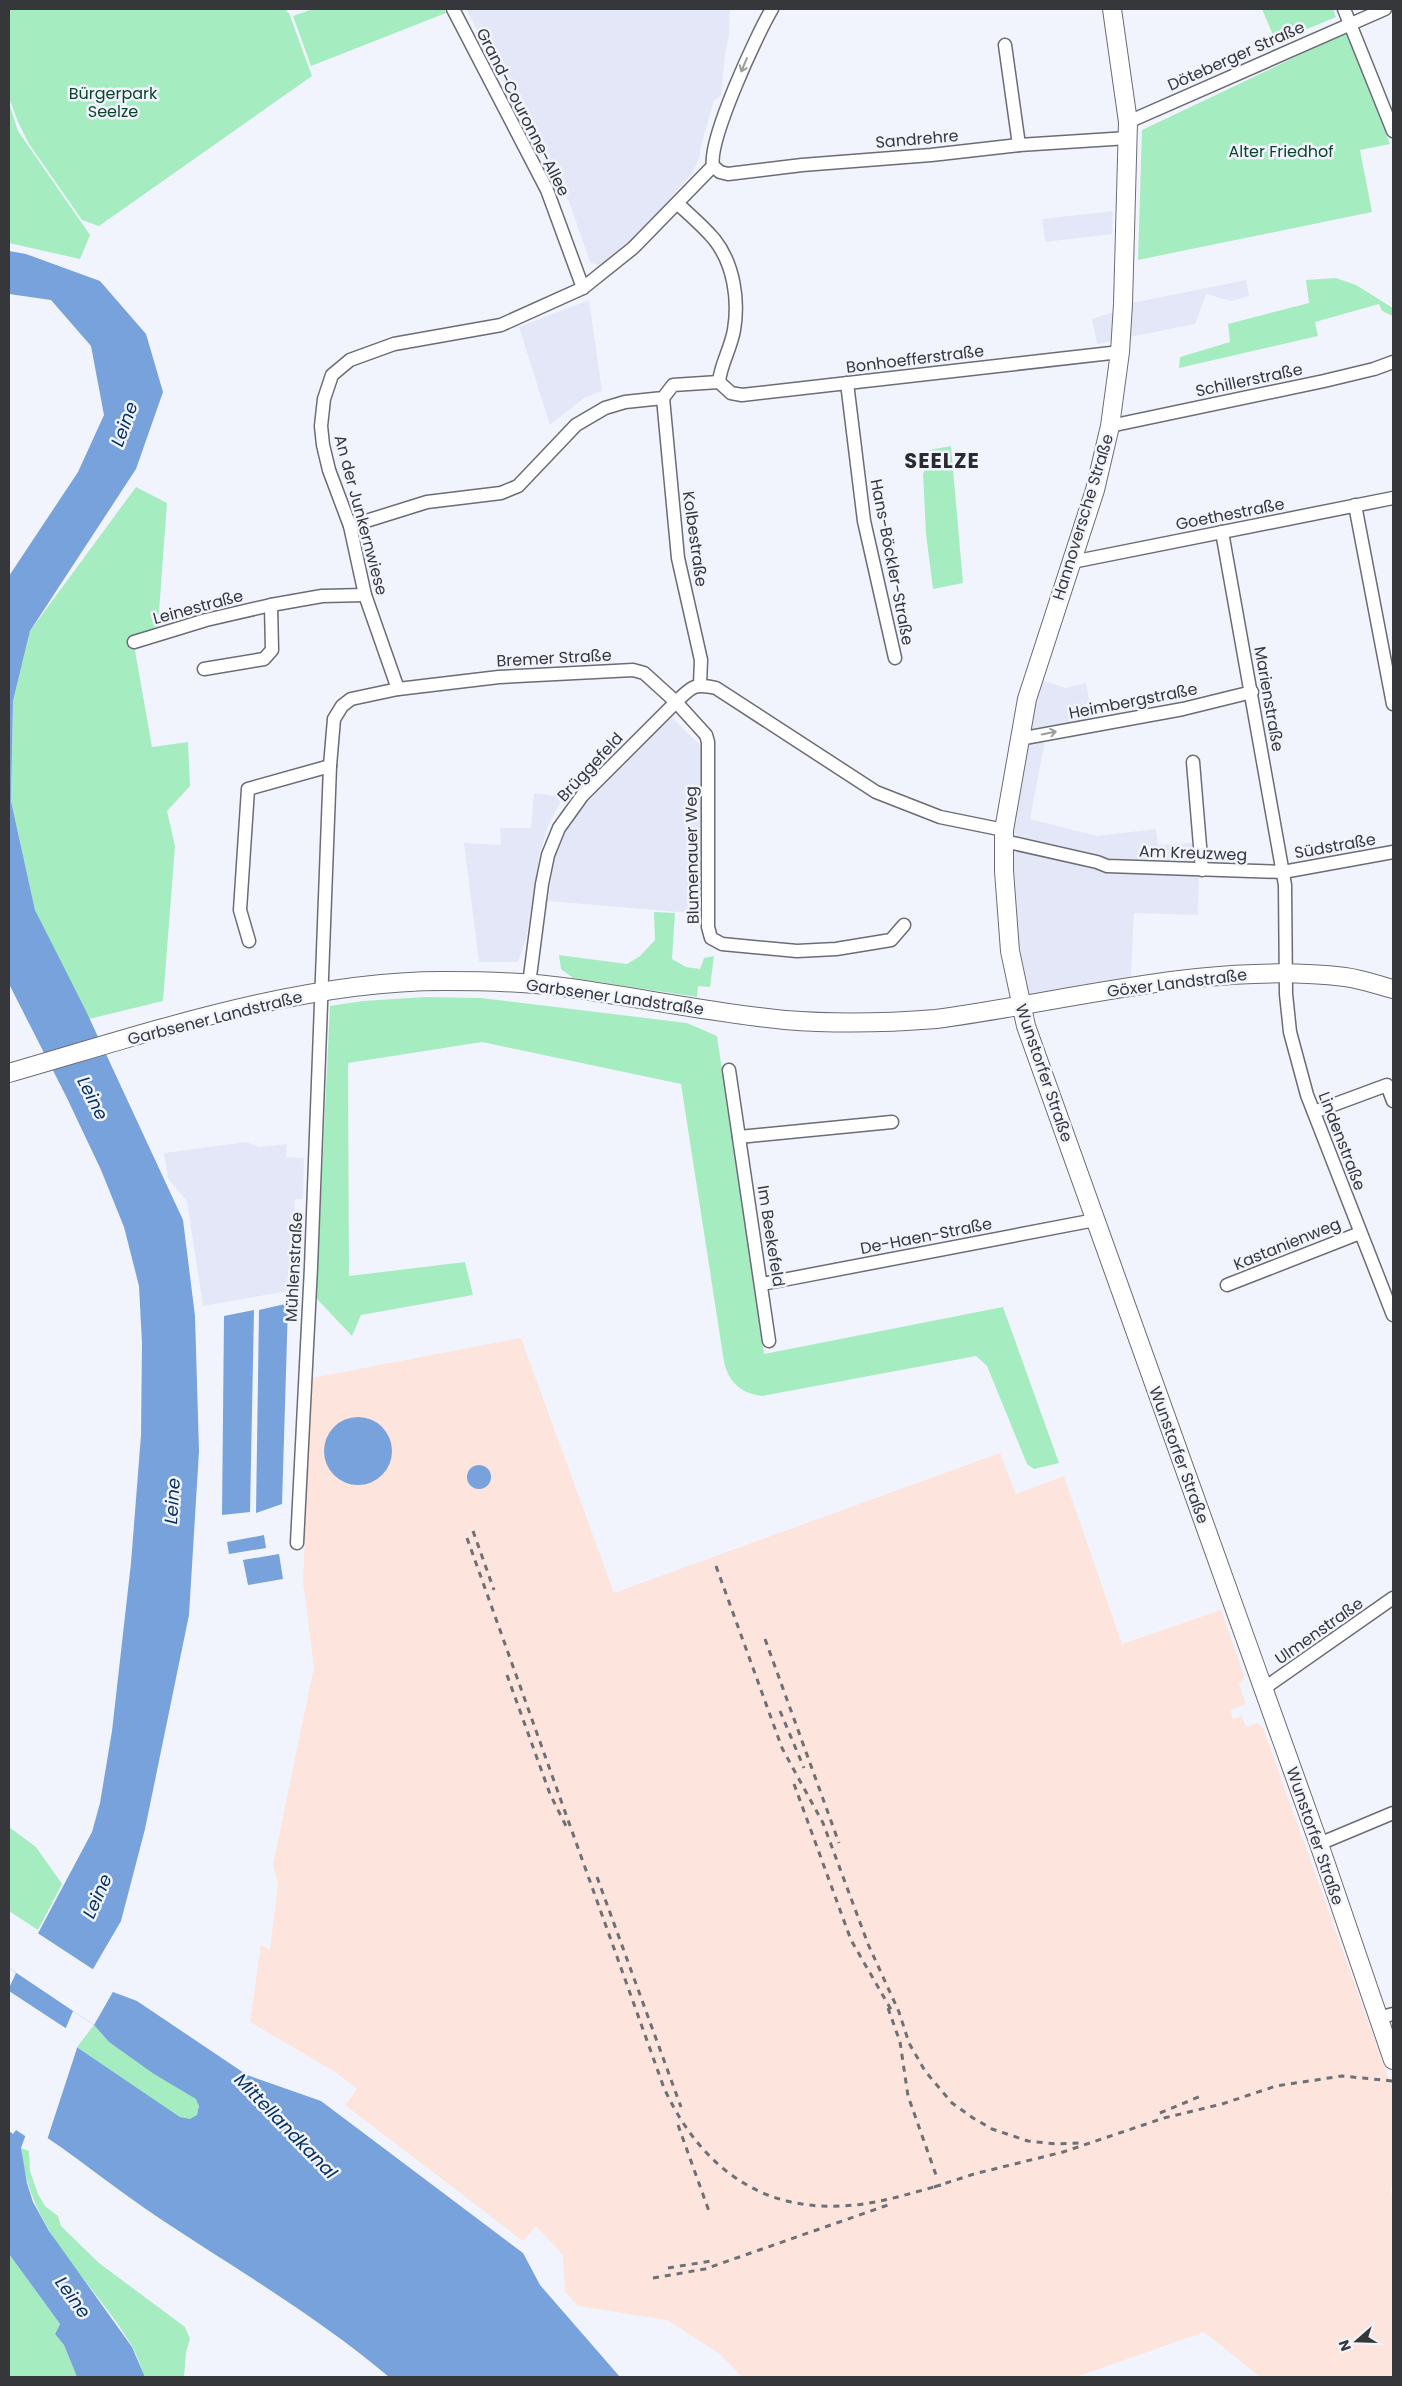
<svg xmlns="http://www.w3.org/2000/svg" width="1402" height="2386" font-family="Poppins,sans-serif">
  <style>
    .built { fill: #e4e7f7 }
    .industrial { fill: #fde4dc }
    .green { fill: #a5edc1 }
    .water { fill: #78a2db; fill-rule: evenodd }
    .pier { fill: #f2f4fd }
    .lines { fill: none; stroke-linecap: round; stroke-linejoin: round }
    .street-casing { stroke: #6b6c74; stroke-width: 15 }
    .secondary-casing { stroke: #6b6c74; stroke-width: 20 }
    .street { stroke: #fff; stroke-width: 12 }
    .secondary { stroke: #fff; stroke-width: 18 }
    .rail { stroke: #6f7075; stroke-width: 3; stroke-dasharray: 6 6; stroke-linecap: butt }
    .oneway { stroke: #9a9b9c }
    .labels { text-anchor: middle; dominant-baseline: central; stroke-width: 5; stroke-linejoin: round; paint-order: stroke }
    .street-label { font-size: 16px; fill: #36373a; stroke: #f2f4fd }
    .park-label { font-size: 16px; fill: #0a452a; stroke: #f2f4fd }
    .water-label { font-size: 18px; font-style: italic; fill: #063164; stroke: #f2f4fd }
    .district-label { font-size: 21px; font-weight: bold; letter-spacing: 1px; fill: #2a2b32; stroke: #f2f4fd }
  </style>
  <rect width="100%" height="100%" fill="#f2f4fd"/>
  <!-- built -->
  <g class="built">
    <polygon points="466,9 730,9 729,36 725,54 721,96 714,100 700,150 700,156 692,174 635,238 604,264 597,265 590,262 570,204"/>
    <polygon points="1113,211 1112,234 1045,242 1042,219"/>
    <polygon points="1246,280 1249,296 1231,301 1206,294 1195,324 1130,337 1131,303"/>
    <polygon points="589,300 602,391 584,398 550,425 519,327"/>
    <polygon points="1118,306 1117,340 1097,344 1092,319 1113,312 1113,307"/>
    <polygon points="1034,677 1065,688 1086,683 1093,720 1047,730 1030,819 1097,836 1156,829 1158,845 1192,843 1195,868 1199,871 1198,915 1134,913 1131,978 1019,998 1004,871"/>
    <polygon points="671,717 702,747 702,914 548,901 555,857 566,831 575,815"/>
    <polygon points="534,793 563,797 548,826 540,852 526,939 518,962 479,962 464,843 501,845 500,828 531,828"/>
    <polygon points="246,1142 259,1147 287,1144 286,1157 304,1158 303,1199 295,1199 294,1253 302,1254 300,1289 203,1306 187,1201 168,1179 164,1153"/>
  </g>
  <!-- industrial -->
  <polygon class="industrial" points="521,1338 614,1593 1000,1453 1016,1494 1064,1476 1122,1644 1221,1610 1244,1675 1244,1679 1239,1684 1246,1704 1230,1710 1233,1719 1242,1716 1246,1727 1258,1723 1263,1728 1393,2091 1393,2188 1390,2189 1393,2199 1393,2377 1260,2377 1204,2332 1076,2377 742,2377 720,2354 667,2320 578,2306 565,2292 563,2255 536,2226 523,2241 345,2105 357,2089 337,2073 250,2022 261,1945 270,1950 278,1883 273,1865 314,1667 303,1582 312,1378"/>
  <!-- green -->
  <g class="green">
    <polygon points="9,9 288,9 286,12 289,13 312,76 99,226 82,220 29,144 18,122 9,98"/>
    <polygon points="313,9 444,9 446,13 311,66 293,16"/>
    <polygon points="1262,9 1333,9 1336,17 1276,42"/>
    <polygon points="1348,32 1390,144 1360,150 1372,212 1138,260 1142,130"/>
    <polygon points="9,103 18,131 90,235 80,259 9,243"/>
    <polygon points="1336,278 1356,285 1393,308 1393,316 1382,311 1379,304 1315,322 1318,336 1179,368 1180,357 1230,342 1228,324 1309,303 1306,280"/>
    <polygon points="951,446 963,583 933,589 926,534 923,474 926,467 930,466 929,450"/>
    <polygon points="136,487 167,503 158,626 133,639 152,747 188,742 190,786 167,811 175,846 163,1001 89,1019 35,910 11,801 13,701 30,631"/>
    <polygon points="654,912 675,913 672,959 686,967 700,969 704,958 714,956 710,987 698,986 697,997 573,978 561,969 559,955 627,964 640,956 655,940"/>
    <path d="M426 997 481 998 687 1023 717 1036 764 1354 1003 1307 1059 1463 1034 1469 1027 1464 987 1366 976 1356 762 1396C741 1393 729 1383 724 1362L681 1084 482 1042 348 1063 349 1276 465 1262 473 1295 361 1315 352 1336 316 1298 330 1006 363 1001Z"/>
    <polygon points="9,1827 36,1847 62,1884 38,1930 9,1911"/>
    <polygon points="94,2025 109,2042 197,2099 199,2106 197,2115 190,2120 180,2117 77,2047"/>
    <path d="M21 2148 29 2151 30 2171 38 2194 45 2206 58 2216 61 2226 99 2263 185 2327 190 2339 186 2352 184 2377H145C141 2367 137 2355 132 2346 91 2278 29 2232 21 2148Z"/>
    <polygon points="9,2254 60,2324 55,2334 64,2345 77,2377 9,2377"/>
  </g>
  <!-- water -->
  <g class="water">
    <path d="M9 251 26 254 100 281 146 334 163 392 136 469 30 631 13 701 11 801 35 910 86 1011 183 1220 195 1316 199 1451 189 1615 145 1829 121 1921 89 1976 113 1992 137 2001 247 2075 321 2101 523 2253 540 2285 620 2377H389C318 2317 236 2269 159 2218 115 2189 74 2154 29 2126L21 2148 27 2183 33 2202 49 2231 132 2347 145 2377H77L64 2345 55 2334 60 2324 9 2254V1988L16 1973 9 1968V1921L35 1939 92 1832 100 1803 112 1731 131 1563 141 1435 142 1343 139 1286 124 1227 101 1170 66 1096 9 984V576L78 472 104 415 91 346 51 300 9 294ZM73 2011 94 2025 109 2042 154 2074 196 2099 199 2106 197 2115 190 2119 180 2117 62 2037Z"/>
    <polygon points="285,1304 288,1306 282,1504 256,1513 259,1310"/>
    <polygon points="254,1310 250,1512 222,1515 224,1316"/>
    <circle cx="358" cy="1451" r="34"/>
    <circle cx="479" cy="1477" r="12"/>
    <polygon points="264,1535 266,1548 229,1554 227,1542"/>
    <polygon points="279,1554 283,1579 248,1585 243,1560"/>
  </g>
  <!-- pier -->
  <g class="pier">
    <polygon points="9,1919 34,1935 36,1932 94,1970 92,1975 114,1990 94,2025 9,1968"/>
    <polygon points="9,1991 67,2029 65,2036 78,2045 47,2140 31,2129 28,2138 16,2130 13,2134 9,2131"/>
  </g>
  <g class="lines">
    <!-- street casing -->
    <g class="street-casing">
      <g id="street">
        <polyline points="453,9 547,190 583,288"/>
        <polyline points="1344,9 1393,131"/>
        <polyline points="1005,45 1019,145"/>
        <polyline points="1128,122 1385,9"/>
        <polyline points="713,166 720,172 728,174 802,165 931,155 1019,145 1128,138"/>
        <path d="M713 166C708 140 757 34 772 9"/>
        <path d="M678 204C690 215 703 226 714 239 734 264 739 300 734 330 731 348 720 366 719 382"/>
        <polyline points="719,382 731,393 742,395 1120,352"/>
        <polyline points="847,383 864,521 895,658"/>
        <polyline points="663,398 678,558 701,660 700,684"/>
        <polyline points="1110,426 1324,381 1374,369 1393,362"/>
        <polyline points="1355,505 1393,704"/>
        <polyline points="350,526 427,502 501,493 518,486 576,425 605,408 625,402 663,398 673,385 719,382"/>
        <polyline points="1222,532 1285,885 1286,994 1290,1032 1307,1095 1393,1315"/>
        <polyline points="1072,562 1393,498"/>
        <polyline points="134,642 206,620 271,605 322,596 365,595"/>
        <polyline points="204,669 264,659 272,650 271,605"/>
        <polyline points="398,689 365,595 350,526 329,470 323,445 321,426 324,399 332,375 350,360 394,344 501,325 583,288 633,248 713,166"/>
        <polyline points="1019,739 1183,709 1252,692"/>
        <polyline points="1193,762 1202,870"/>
        <polyline points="1004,841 1097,862 1107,866 1283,872 1393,852"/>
        <polyline points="249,941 240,910 248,789 330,766"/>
        <polyline points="529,984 542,884 548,855 559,828 582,796 676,702 706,735 708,742 708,927 711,938 722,944 797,951 836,949 891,940 904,925"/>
        <polyline points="729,1070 769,1341"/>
        <polyline points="1314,1112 1387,1085 1393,1101"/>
        <polyline points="739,1137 892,1122"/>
        <polyline points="762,1284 1095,1220"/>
        <polyline points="1227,1285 1360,1233"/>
        <path d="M297 1543 311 1267 330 766 334 719 342 706 351 699 398 689 499 677 633 670 644 673 676 702C692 687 693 683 716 688L876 792 940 817 1004 830"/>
        <polyline points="1263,1689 1393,1598"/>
        <polyline points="1319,1844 1393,1813"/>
        <polyline points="1378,2018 1393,2014"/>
      </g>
    </g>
    <!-- secondary casing -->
    <g class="secondary-casing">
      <g id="secondary">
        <polyline points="1112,9 1128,122 1123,304 1120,352 1110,426 1095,490 1027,699 1004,830 1004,871 1010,951 1026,1026 1319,1844 1393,2060"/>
        <path d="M9 1073C148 1033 301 980 447 981 488 981 529 982 570 988 642 998 713 1013 785 1020 835 1024 886 1023 936 1019 1071 1001 1208 961 1345 977 1361 979 1378 985 1393 989"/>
      </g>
    </g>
    <!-- street -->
    <use href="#street" class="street"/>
    <!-- secondary -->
    <use href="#secondary" class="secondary"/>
    <!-- rail -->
    <g class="rail">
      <polyline points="473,1531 494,1590"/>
      <path d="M467 1538 664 2088C698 2162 756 2210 840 2206 875 2205 908 2194 941 2185"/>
      <polyline points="716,1566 782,1748 823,1823 868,1944 899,2012 909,2043 925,2071 952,2103 973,2118 992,2129 1028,2141 1056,2144 1079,2143"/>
      <polyline points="765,1639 839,1843"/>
      <polyline points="507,1675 550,1794 567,1828"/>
      <polyline points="780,1711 804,1768"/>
      <polyline points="794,1784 851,1940 893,2013"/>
      <polyline points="597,1877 681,2107"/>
      <polyline points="888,2008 900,2042 908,2096 936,2175"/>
      <polyline points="1160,2113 1201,2096"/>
      <polyline points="678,2125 710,2214"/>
      <polyline points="934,2187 974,2174 1063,2152 1164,2118 1222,2104 1276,2086 1342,2076 1393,2081"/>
      <polyline points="668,2268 711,2261"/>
      <polyline points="653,2278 705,2269 888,2205"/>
    </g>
  </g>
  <!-- one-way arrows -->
  <defs><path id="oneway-shaft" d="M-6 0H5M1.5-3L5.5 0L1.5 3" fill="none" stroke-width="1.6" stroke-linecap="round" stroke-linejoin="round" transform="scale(1.25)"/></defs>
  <g class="oneway">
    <use href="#oneway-shaft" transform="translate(744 65) rotate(113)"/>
    <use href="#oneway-shaft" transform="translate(1049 733) rotate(-11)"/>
  </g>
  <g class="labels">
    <!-- street labels -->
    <g class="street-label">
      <text transform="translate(1236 56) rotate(-24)">Döteberger Straße</text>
      <text transform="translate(523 112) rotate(63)">Grand-Couronne-Allee</text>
      <text transform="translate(917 139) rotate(-5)">Sandrehre</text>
      <text transform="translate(915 359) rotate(-7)">Bonhoefferstraße</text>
      <text transform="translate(1249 380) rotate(-12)">Schillerstraße</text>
      <text transform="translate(1230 514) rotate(-11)">Goethestraße</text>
      <text transform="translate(361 515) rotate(75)">An der Junkernwiese</text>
      <text transform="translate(1083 517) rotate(-73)">Hannoversche Straße</text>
      <text transform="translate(695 539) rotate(82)">Kolbestraße</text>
      <text transform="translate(892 562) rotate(79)">Hans-Böckler-Straße</text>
      <text transform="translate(198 607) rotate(-15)">Leinestraße</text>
      <text transform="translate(554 658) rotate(-3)">Bremer Straße</text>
      <text transform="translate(1269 699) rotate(80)">Marienstraße</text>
      <text transform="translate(1133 701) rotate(-11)">Heimbergstraße</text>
      <text transform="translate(590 767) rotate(-47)">Brüggefeld</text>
      <text transform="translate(1335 846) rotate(-10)">Südstraße</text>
      <text transform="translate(1193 853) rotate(2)">Am Kreuzweg</text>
      <text transform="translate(692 855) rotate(-91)">Blumenauer Weg</text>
      <text transform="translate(1177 983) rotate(-7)">Göxer Landstraße</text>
      <text transform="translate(615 997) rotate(8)">Garbsener Landstraße</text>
      <text transform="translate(215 1018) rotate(-14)">Garbsener Landstraße</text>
      <text transform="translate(1044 1073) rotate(71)">Wunstorfer Straße</text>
      <text transform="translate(1342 1141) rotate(69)">Lindenstraße</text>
      <text transform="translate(771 1236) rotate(81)">Im Beekefeld</text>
      <text transform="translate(926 1236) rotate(-11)">De-Haen-Straße</text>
      <text transform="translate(1287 1244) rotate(-22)">Kastanienweg</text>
      <text transform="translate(294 1267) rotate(-87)">Mühlenstraße</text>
      <text transform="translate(1179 1455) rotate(70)">Wunstorfer Straße</text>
      <text transform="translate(1319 1631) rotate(-35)">Ulmenstraße</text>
      <text transform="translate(1315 1836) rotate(71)">Wunstorfer Straße</text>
    </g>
    <!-- park labels -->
    <g class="park-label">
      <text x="113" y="93">Bürgerpark<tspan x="113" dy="18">Seelze</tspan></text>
      <text x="1281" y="151">Alter Friedhof</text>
    </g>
    <!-- water labels -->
    <g class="water-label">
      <text transform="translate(124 424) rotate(-70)">Leine</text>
      <text transform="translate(93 1098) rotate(63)">Leine</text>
      <text transform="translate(172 1501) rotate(-86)">Leine</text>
      <text transform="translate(97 1896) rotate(-66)">Leine</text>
      <text transform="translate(286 2126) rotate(46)">Mittellandkanal</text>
      <text transform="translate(73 2297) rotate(54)">Leine</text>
    </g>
    <!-- district labels -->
    <g class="district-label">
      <text x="942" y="460">SEELZE</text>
    </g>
  </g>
  <!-- border -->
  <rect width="1402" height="2386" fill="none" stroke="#36373a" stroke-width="20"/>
  <!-- north arrow -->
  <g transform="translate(1357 2341) rotate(250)" stroke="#f2f4fd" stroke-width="4" paint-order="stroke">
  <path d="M0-4L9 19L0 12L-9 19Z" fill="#36373a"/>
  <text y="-8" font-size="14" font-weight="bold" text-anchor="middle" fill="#36373a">N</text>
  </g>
</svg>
